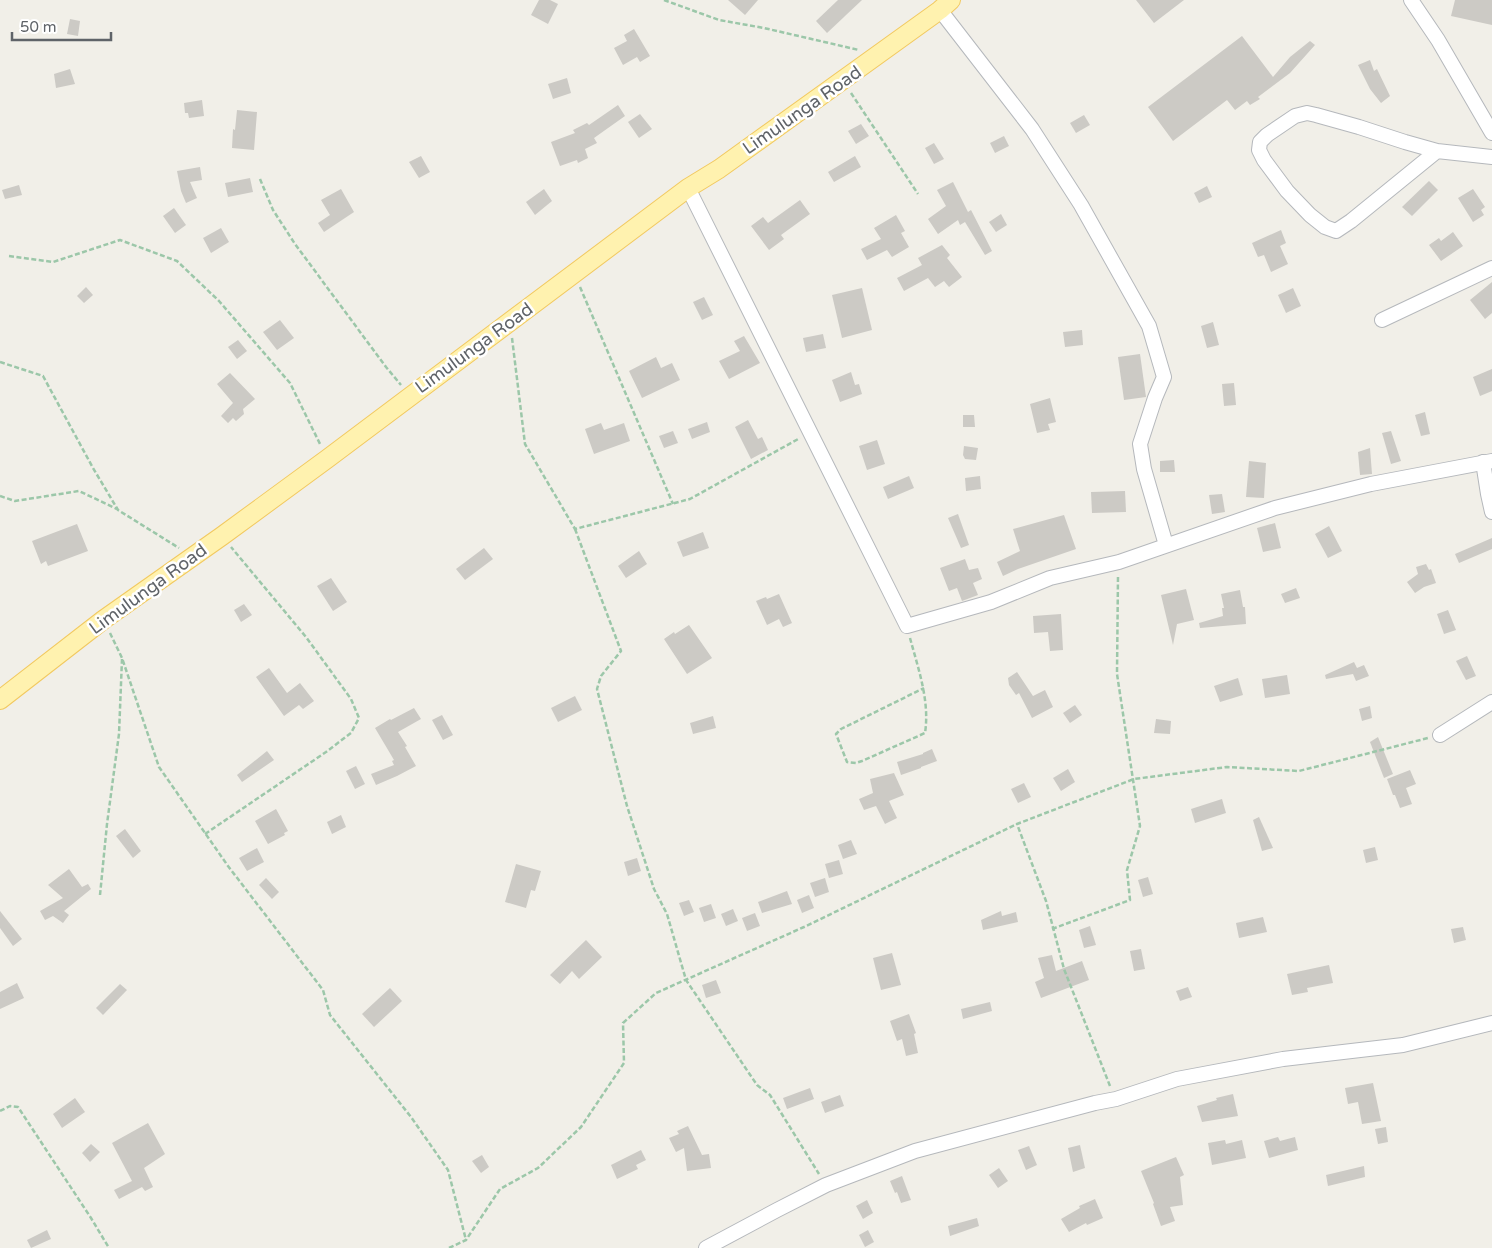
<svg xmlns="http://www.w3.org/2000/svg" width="1492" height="1248" font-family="'Varela Round',sans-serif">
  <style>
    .building { fill: #cccac5 }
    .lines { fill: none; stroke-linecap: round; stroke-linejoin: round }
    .minor-casing { stroke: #b5b8bc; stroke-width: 16 }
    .major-casing { stroke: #f2c960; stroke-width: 20 }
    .path { stroke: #9cc7a9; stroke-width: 2.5; stroke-dasharray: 5 2.5; stroke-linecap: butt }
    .minor { stroke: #fff; stroke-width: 14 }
    .major { stroke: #fff2af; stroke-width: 18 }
    .labels { text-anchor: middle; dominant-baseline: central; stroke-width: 5; stroke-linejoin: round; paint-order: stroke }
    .street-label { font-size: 18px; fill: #5f6368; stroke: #fff }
  </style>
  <rect width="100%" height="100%" fill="#f1efe8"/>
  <!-- building -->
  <g class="building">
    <polygon points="539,0 550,0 558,4 548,24 531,15"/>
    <polygon points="728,0 758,0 745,15"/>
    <polygon points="838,0 862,0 827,33 816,21"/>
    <polygon points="1136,0 1184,0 1154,23"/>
    <polygon points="1455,0 1492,0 1492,25 1451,16"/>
    <polygon points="70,19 80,21 78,36 67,34"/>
    <polygon points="634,29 650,56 640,62 637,57 623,65 614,48 627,41 624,35"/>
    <polygon points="1242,36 1273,77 1290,57 1310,41 1315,45 1290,73 1258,97 1260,99 1250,105 1247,101 1235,110 1227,100 1173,141 1148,107"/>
    <polygon points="1370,60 1374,71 1377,69 1390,96 1381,103 1370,89 1358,65"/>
    <polygon points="70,69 75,84 56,88 54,74"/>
    <polygon points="567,78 571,93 553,99 548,84"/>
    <polygon points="202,100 204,116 189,118 188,113 185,113 184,103"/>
    <polygon points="618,105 625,116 594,138 597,143 585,149 588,158 578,163 577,160 560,166 551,142 575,133 573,130 587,123 589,125"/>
    <polygon points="237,110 257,112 254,150 232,148 233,129 235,130"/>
    <polygon points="640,114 652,129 639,138 628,122"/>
    <polygon points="1084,115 1090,125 1076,133 1070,123"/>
    <polygon points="861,124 869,136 856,144 848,131"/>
    <polygon points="1004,136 1009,146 995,153 990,143"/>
    <polygon points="934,143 944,159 934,164 925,148"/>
    <polygon points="421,156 430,172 419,178 409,162"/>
    <polygon points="855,156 861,167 834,182 828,172"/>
    <polygon points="200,167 202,180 190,182 197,198 186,203 181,191 177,171"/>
    <polygon points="250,178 253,192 228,197 225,183"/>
    <polygon points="1429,181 1438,190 1412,216 1402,207"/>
    <polygon points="953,182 968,212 971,210 992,251 985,255 965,222 960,225 958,220 938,234 928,219 946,206 937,190"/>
    <polygon points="19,185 22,195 5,199 2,190"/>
    <polygon points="1207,186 1212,197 1199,203 1194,193"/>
    <polygon points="341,189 354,212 324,232 318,223 330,215 321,200"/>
    <polygon points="544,189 552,201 535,215 526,202"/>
    <polygon points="1473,189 1485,207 1481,210 1484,215 1473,222 1458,198"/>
    <polygon points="800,200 810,214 781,235 784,239 769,250 751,226 763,217 768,223"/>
    <polygon points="174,208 186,225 175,233 163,216"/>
    <polygon points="1001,214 1007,225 996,232 989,222"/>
    <polygon points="896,215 905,231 901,233 909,247 892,257 887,250 867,260 861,249 881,239 874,228"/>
    <polygon points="221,228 229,242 211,253 203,238"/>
    <polygon points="1281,230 1286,243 1280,246 1288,264 1271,272 1264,255 1258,257 1252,243"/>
    <polygon points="1453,232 1463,246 1441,261 1429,245 1439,238 1441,241"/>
    <polygon points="942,245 950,255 947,258 962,277 949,287 944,281 935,287 928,278 904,291 897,278 922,265 918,258"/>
    <polygon points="1492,282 1492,313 1485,319 1470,300"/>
    <polygon points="86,287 93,295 84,303 77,296"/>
    <polygon points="862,288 872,330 842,338 832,295"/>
    <polygon points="1293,288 1301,306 1286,313 1278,295"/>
    <polygon points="704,297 713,315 702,320 693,302"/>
    <polygon points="280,320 294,338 277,350 263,332"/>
    <polygon points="1213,322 1219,345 1207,348 1201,326"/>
    <polygon points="1082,330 1083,345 1065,347 1063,332"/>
    <polygon points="823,334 826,348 806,352 803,338"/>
    <polygon points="744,336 760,363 729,379 719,361 740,351 734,341"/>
    <polygon points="238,340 247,351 237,359 228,347"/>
    <polygon points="1140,354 1146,397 1124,400 1118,357"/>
    <polygon points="656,357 661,368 672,363 680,380 642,398 629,371"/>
    <polygon points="1492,369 1492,391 1480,396 1473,377"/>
    <polygon points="851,372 855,385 859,384 862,394 840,402 832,380"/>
    <polygon points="230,373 255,399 243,409 244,414 236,421 233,418 228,423 221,416 233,403 217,384"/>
    <polygon points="1234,383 1236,405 1224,406 1222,384"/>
    <polygon points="1050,398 1056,422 1048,424 1050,430 1037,433 1030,404"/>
    <polygon points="1425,412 1430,434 1421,436 1415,415"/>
    <polygon points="963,415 974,415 975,427 963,427"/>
    <polygon points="748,420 758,439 762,437 768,450 751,459 735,427"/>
    <polygon points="707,422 710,432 692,439 688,429"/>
    <polygon points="601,423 604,430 624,423 630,441 594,454 585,429"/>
    <polygon points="673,431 678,443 664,448 659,436"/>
    <polygon points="1391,431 1401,461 1391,464 1382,433"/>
    <polygon points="877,440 885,464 867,470 859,446"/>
    <polygon points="964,446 978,448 976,460 965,459 963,455"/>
    <polygon points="1370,448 1372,474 1360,475 1358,452"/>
    <polygon points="1174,460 1175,472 1160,472 1160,461"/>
    <polygon points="1249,461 1266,463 1264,498 1246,497"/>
    <polygon points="909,476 914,488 888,499 883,487"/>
    <polygon points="980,476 981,489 966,491 965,478"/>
    <polygon points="1125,491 1126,512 1092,513 1091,492"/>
    <polygon points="1222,494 1225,512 1212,514 1209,495"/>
    <polygon points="958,514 969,545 961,548 948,518"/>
    <polygon points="1064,515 1076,549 1018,569 1003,576 997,562 1020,551 1013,529"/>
    <polygon points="1275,523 1281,548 1263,552 1257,528"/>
    <polygon points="77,524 88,551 48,566 46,561 41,564 32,541"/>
    <polygon points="1329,526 1342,551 1328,558 1315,534"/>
    <polygon points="703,532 709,548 683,557 677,542"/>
    <polygon points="1492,538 1492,549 1459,563 1455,554"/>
    <polygon points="484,548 493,559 465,580 456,569"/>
    <polygon points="639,551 647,564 626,578 618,566"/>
    <polygon points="965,559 969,570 978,568 982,579 973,583 978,595 962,601 957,588 949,591 940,568"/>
    <polygon points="1426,564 1429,570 1431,569 1436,583 1424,587 1415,593 1407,582 1418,574 1416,567"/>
    <polygon points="331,578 347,602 333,611 317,586"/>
    <polygon points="1296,588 1300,598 1285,603 1281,594"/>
    <polygon points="1186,589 1194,620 1177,624 1173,645 1161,595"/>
    <polygon points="1240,590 1243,607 1245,607 1246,624 1200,628 1199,623 1223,616 1222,608 1224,608 1221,594"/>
    <polygon points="779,594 792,623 783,627 779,619 767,625 756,601 766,597 767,599"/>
    <polygon points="244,604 252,615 241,622 234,610"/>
    <polygon points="1448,610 1456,630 1444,634 1437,614"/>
    <polygon points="1061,614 1063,650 1050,651 1048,632 1034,633 1033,616"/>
    <polygon points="689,625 712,658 687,674 664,639 674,632 675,634"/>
    <polygon points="1467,656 1476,676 1466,680 1456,661"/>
    <polygon points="1354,662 1357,668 1364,665 1369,676 1356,681 1353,674 1326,679 1325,675"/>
    <polygon points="269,668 287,693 300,683 314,701 303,709 299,705 284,716 256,677"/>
    <polygon points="1017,672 1033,696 1045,690 1053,707 1032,718 1019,693 1016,695 1009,685 1008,678"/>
    <polygon points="1287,675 1290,694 1265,698 1262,679"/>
    <polygon points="1238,678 1243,695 1220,702 1214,686"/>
    <polygon points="575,696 582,710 558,722 551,708"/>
    <polygon points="1075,705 1082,715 1070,723 1063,713"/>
    <polygon points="1370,706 1372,718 1362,721 1359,709"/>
    <polygon points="414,708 421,719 398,732 407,746 405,747 416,766 397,776 376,785 371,774 394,765 392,761 394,760 375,728 390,719 391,720"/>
    <polygon points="442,715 453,735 443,740 432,720"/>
    <polygon points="713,716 716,728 693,734 690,723"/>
    <polygon points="1156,719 1171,721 1170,734 1154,733"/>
    <polygon points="1378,737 1393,774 1384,778 1370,742"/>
    <polygon points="932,749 937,761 921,767 921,768 901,775 897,762 923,754 923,753"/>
    <polygon points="267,751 274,760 242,782 237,775"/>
    <polygon points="356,766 365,784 355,789 346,771"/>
    <polygon points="1068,769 1075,782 1061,791 1053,778"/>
    <polygon points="1410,770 1416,784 1406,788 1412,804 1400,808 1395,795 1393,795 1387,779"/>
    <polygon points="894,773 904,795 889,801 897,818 885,824 876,806 864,810 859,799 873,793 870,779"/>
    <polygon points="1024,783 1031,797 1018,803 1011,789"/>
    <polygon points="1222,799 1226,813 1195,823 1191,809"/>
    <polygon points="276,809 288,831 284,833 285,835 268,844 255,821"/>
    <polygon points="341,815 346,827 332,834 327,822"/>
    <polygon points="1259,817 1273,848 1262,851 1253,820"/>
    <polygon points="125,829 141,851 133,858 116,836"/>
    <polygon points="851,840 857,854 843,859 838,845"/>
    <polygon points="1375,847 1378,860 1366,863 1363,850"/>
    <polygon points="257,848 264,862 247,871 239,858"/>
    <polygon points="637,858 641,871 628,876 624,862"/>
    <polygon points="839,860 843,874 829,878 825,864"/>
    <polygon points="516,864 541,871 535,891 531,890 526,908 505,902"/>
    <polygon points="69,869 82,887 88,884 91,889 64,911 69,915 63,923 53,916 45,920 40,911 63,898 48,885"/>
    <polygon points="1148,877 1153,894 1143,897 1138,880"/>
    <polygon points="266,878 279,892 272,899 259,885"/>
    <polygon points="825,878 829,892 815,897 810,883"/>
    <polygon points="787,891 792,904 762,913 758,902"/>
    <polygon points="809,895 814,908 802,913 797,900"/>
    <polygon points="689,900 694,912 684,916 679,903"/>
    <polygon points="711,904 716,918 704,922 699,908"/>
    <polygon points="733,909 738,921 726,926 721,914"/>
    <polygon points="0,911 22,939 13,946 0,928"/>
    <polygon points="1001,911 1002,916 1016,912 1018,922 983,930 981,920"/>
    <polygon points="755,913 760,926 747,931 742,918"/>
    <polygon points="1263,917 1267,932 1239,938 1236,923"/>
    <polygon points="1090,926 1096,945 1084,948 1079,930"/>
    <polygon points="1463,927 1466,940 1454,943 1451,929"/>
    <polygon points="586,940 602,957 579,979 572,971 560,984 550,975"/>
    <polygon points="1141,949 1145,969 1134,971 1130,951"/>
    <polygon points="892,953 901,985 881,990 873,958"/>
    <polygon points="1052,955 1056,971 1082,961 1089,980 1041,998 1035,982 1044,978 1038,958"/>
    <polygon points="1329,965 1333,983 1307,988 1308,992 1292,995 1287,974"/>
    <polygon points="716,980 721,993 706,998 702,985"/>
    <polygon points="17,983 24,998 0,1009 0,992"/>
    <polygon points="120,984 127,990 103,1015 96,1008"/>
    <polygon points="1188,987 1192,997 1180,1001 1176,991"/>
    <polygon points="390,988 402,1001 374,1027 362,1014"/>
    <polygon points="990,1002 992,1011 963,1019 961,1009"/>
    <polygon points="909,1014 916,1033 914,1034 918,1053 906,1056 902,1039 897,1041 890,1021"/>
    <polygon points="1373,1083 1381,1121 1362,1124 1358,1102 1348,1104 1345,1088"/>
    <polygon points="810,1088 814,1099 787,1109 783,1098"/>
    <polygon points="1233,1094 1238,1116 1202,1122 1197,1106 1217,1100 1216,1098"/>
    <polygon points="840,1095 844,1106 825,1113 821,1102"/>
    <polygon points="75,1098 85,1112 62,1128 53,1114"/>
    <polygon points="148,1123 165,1154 144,1168 153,1187 145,1191 142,1187 119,1199 114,1190 132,1181 112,1143"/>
    <polygon points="688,1126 702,1155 709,1154 711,1168 687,1171 684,1148 676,1152 669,1138 679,1134 677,1131"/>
    <polygon points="1386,1127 1388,1142 1378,1144 1375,1129"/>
    <polygon points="1278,1137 1280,1141 1295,1137 1298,1150 1269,1158 1264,1141"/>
    <polygon points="1225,1140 1226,1144 1242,1140 1246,1158 1212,1165 1208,1143"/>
    <polygon points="91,1144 100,1152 90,1162 82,1153"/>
    <polygon points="1080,1145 1085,1168 1073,1172 1068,1148"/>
    <polygon points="1029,1146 1037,1165 1026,1170 1018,1150"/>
    <polygon points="641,1150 646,1160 636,1165 638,1169 617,1179 611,1165"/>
    <polygon points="482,1155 489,1167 481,1173 472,1161"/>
    <polygon points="1176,1157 1184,1175 1180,1177 1183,1205 1170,1207 1175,1221 1161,1226 1153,1204 1154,1203 1141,1171"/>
    <polygon points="1364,1166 1365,1177 1328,1186 1326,1175"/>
    <polygon points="999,1168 1008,1181 998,1188 989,1175"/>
    <polygon points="902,1176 911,1200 901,1203 897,1192 895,1193 890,1181"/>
    <polygon points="1095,1199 1103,1218 1087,1225 1086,1223 1069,1232 1061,1219 1080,1208 1079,1206"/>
    <polygon points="867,1200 873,1213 863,1219 856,1206"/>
    <polygon points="977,1218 979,1226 950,1236 948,1226"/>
    <polygon points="47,1230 51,1239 31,1248 27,1240"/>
    <polygon points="868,1230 874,1242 865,1247 859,1235"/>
  </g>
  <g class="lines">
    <!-- minor casing -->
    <g class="minor-casing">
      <g id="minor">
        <polyline points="1411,0 1438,40 1492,133"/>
        <polyline points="940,10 1032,129 1081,205 1149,326 1164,377 1155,398 1140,444 1144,469 1166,545"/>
        <polyline points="1437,151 1351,221 1336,231 1325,227 1310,215 1287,191 1264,160 1259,150 1260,142 1267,135 1295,116 1307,113 1316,115 1359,127 1405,142 1437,151 1492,157"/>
        <polyline points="688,188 907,626 991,602 1050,578 1119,562 1275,508 1371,484 1492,461"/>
        <polyline points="1382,320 1492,268"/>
        <polyline points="1483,462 1488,494 1492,512"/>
        <polyline points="1440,735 1492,702"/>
        <polyline points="706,1248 777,1210 826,1185 915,1151 1095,1103 1116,1099 1177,1079 1283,1059 1403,1045 1492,1023"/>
      </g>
    </g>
    <!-- major casing -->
    <g class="major-casing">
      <polyline id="major" points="0,700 103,620 222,536 327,459 688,188 719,169 940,10 951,0"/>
    </g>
    <!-- path -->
    <g class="path">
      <polyline points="664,0 719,20 764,28 859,50"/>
      <polyline points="851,93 918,194"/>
      <polyline points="260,179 273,210 295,244 386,367 401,385"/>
      <polyline points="9,256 53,262 120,240 177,261 219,301 290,383 321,446"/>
      <polyline points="580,287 673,504"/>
      <polyline points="512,338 525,444 575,529 690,499 800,438"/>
      <polyline points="0,362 43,376 93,468 118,510 179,548"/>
      <polyline points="0,496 15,501 79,491 117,509"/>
      <polyline points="575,529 621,651 601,676 597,689 627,806 654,889 667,914 686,980 757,1085 770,1095 819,1174"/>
      <polyline points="110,633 122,658 159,767 228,866 323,990 330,1015 411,1117 448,1170 466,1240"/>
      <path d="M910 638C918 668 930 701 925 733L862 761 856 763 847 762 836 734 841 729 924 688"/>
      <polyline points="205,834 326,752 351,733 359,718 351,699 306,637 231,547"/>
      <polyline points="100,895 107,824 119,734 122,659"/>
      <polyline points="1052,929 1130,900 1127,870 1140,826 1117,674 1118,576"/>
      <polyline points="1110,1086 1064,969 1046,901 1017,824 1134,779 1227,767 1299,771 1428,738"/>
      <polyline points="0,1111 10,1106 18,1107 91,1218 109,1248"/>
      <polyline points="449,1248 466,1240 500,1189 538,1168 581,1127 624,1063 623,1023 656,993 804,927 1017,824"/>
    </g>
    <!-- minor -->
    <use href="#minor" class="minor"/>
    <!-- major -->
    <use href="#major" class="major"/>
  </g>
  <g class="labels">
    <!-- street labels -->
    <g class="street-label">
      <text transform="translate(802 110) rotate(-35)">Limulunga Road</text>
      <text transform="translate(474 348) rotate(-36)">Limulunga Road</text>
      <text transform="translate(148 589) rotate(-36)">Limulunga Road</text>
    </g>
  </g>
  <!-- scale -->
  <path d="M12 32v8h99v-8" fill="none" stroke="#5f6368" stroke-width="2.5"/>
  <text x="20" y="32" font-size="15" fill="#5f6368" stroke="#ffffff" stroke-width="4" paint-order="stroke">50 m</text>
</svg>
